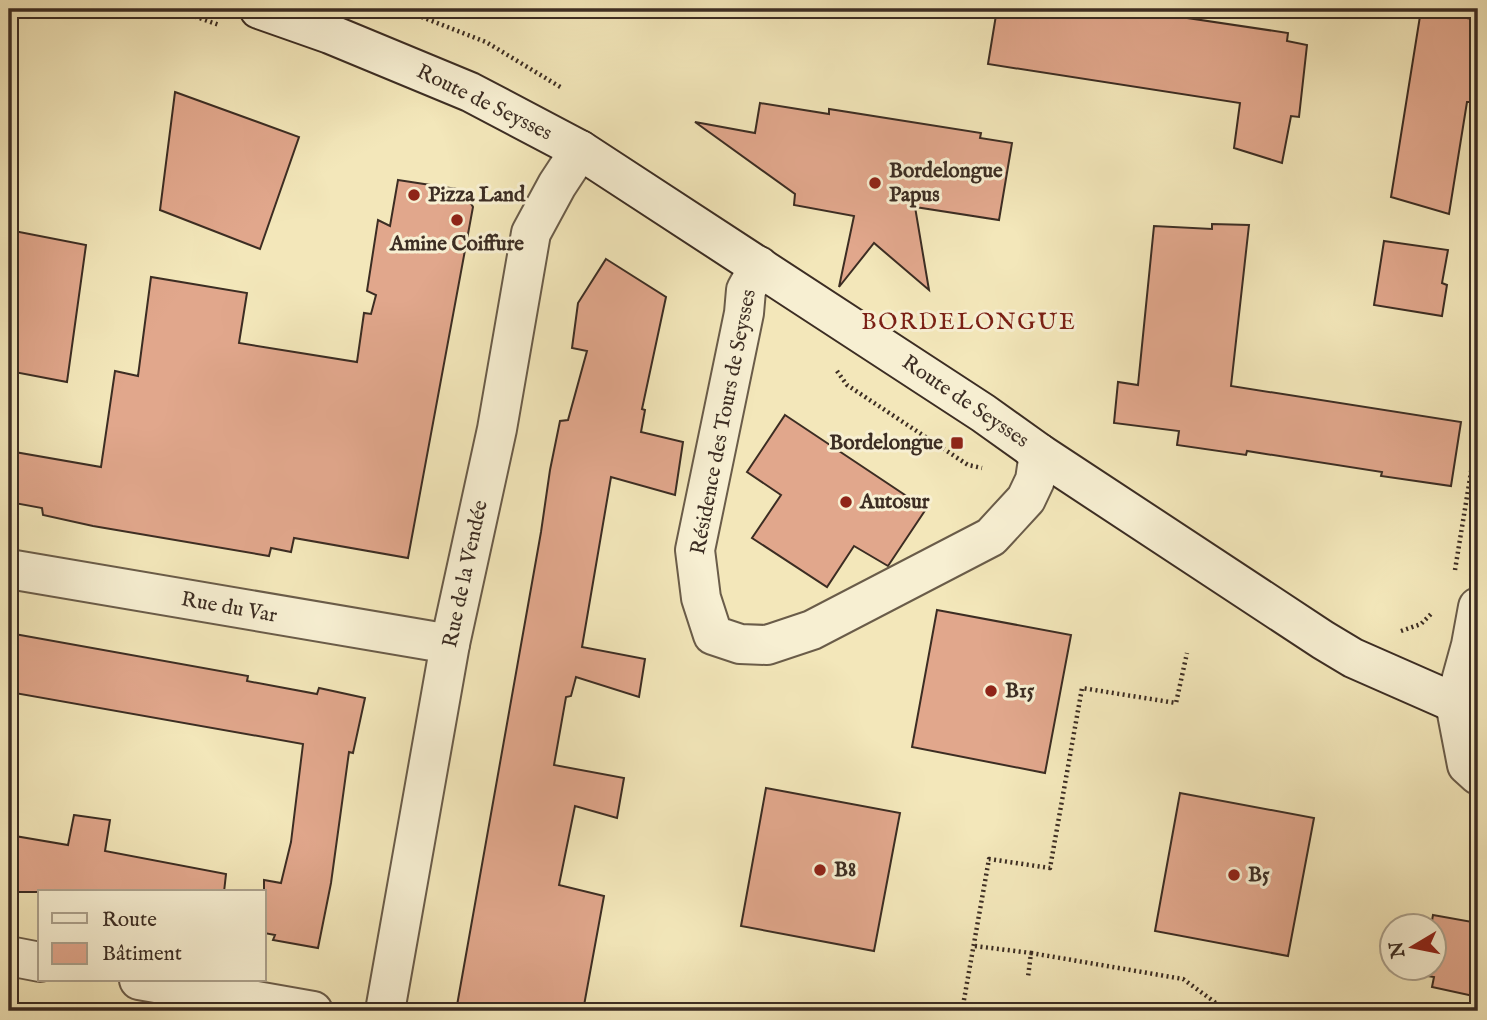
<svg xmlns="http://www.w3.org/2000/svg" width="1487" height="1020" font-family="'IM FELL English',serif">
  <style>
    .building { fill: #e1a78c; stroke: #3c2d23; stroke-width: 2 }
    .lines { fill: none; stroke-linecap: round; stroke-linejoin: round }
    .street-casing { stroke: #6a5c49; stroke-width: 42 }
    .secondary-casing { stroke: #3c2d23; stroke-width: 42 }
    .path { stroke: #3c2d23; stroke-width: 4.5; stroke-dasharray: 2 3.5; stroke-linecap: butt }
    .street { stroke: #f7efd2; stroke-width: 38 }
    .secondary { stroke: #f7efd2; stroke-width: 38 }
    .poi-dot { fill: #8f2418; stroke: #f7efd2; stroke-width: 2.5 }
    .labels { text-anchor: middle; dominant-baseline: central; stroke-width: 6; stroke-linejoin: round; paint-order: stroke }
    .street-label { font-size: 21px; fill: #3c2d23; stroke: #f7efd2 }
    .poi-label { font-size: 21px; font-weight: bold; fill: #3c2d23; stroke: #f7efd2; text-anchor: start }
    .neighbourhood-label { font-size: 23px; letter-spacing: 2px; fill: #7a1f14; stroke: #f7efd2 }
  </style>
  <rect width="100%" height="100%" fill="#f3e7ba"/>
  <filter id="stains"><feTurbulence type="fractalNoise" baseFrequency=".00286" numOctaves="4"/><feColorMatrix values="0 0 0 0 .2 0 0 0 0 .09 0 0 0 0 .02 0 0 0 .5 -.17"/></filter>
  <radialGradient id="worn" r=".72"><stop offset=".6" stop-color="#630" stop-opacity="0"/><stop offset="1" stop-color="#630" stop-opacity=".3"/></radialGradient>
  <!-- building -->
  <g class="building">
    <polygon points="997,9 1127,9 1288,33 1287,41 1307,45 1299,117 1291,116 1282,163 1234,148 1240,103 988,64"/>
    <polygon points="1421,10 1478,20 1478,56 1471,102 1467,102 1449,214 1391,197"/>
    <polygon points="175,92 299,137 260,249 160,210"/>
    <polygon points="760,103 829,114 829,109 981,133 980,138 1012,143 999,220 915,207 929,290 874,243 839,287 854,216 794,205 795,194 695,122 755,133"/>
    <polygon points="398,180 463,190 473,207 408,558 294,538 291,552 271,548 269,556 93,526 43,515 42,508 9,502 9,451 101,467 115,371 138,376 151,277 247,293 239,343 357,362 364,313 371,314 376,295 367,291 378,220 390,226"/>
    <polygon points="1212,224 1249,225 1231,386 1461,422 1451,486 1381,476 1382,472 1247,451 1246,455 1177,445 1179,431 1114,423 1118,382 1138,385 1154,226 1212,229"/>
    <polygon points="9,230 86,245 67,382 9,371"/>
    <polygon points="1384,241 1448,250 1442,283 1447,285 1442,316 1374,305"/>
    <polygon points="606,259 666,297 642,409 645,410 641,432 683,442 675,495 611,477 582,647 645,659 639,697 576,677 571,696 566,697 554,765 624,778 617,818 575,806 559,885 604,896 583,1011 456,1011 541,532 550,470 560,421 568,420 587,351 572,348 578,303"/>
    <polygon points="785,415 926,509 888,566 854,546 827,587 752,538 781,495 747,472"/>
    <polygon points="937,610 1071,635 1045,773 912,747"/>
    <polygon points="9,633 248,676 247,681 317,694 319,688 365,698 353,753 349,752 331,883 318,948 273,940 275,935 264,933 264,880 281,883 291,842 303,744 9,692"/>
    <polygon points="766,788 900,813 874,951 741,926"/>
    <polygon points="1180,793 1314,818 1288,956 1155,931"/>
    <polygon points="74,815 110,820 105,851 226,874 224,892 9,892 9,835 68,845"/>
    <polygon points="1433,915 1478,923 1478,997 1432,987 1434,977 1421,975 1423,968 1434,968 1434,926 1431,926"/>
  </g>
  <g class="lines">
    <!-- street casing -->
    <g class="street-casing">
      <g id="street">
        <polyline points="759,266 746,290 744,313 695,550 701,598 713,635 740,644 767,645 812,630 991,537 1026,499 1035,480 1039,453"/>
        <polyline points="9,569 450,644"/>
        <polyline points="1478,607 1471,645 1455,703 1467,765 1478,775"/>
        <polyline points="9,956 40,962"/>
        <polyline points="139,980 313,1011"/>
        <polyline points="385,1011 450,644 497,429 531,233 557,185 580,150"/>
      </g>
    </g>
    <!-- secondary casing -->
    <g class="secondary-casing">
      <polyline id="secondary" points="259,9 330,34 470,92 580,150 983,413 1039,453 1323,640 1353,658 1478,713"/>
    </g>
    <!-- path -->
    <g class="path">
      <polyline points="174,9 219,25"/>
      <polyline points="401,9 486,42 562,88"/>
      <polyline points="837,371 847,385 968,465 982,468"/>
      <polyline points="1455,570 1478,429"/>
      <polyline points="1401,631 1421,624 1432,613"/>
      <polyline points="975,946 1031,953 1028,977"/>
      <polyline points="1031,953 1183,979 1227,1011"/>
      <polyline points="962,1011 989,859 1050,868 1082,688 1176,703 1187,653"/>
    </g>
    <!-- street -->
    <use href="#street" class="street"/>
    <!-- secondary -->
    <use href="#secondary" class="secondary"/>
  </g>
  <!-- markers -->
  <g class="poi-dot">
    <circle cx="875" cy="183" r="7"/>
    <circle cx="414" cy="195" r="7"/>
    <circle cx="457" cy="220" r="7"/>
    <rect x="950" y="436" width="14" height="14" rx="3.5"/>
    <circle cx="846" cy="502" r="7"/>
    <circle cx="991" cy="691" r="7"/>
    <circle cx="820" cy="870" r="7"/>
    <circle cx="1234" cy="875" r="7"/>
  </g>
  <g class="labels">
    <!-- street labels -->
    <g class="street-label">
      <text transform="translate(484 103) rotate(26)">Route de Seysses</text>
      <text transform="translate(965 402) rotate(34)">Route de Seysses</text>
      <text transform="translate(724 422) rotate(-79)">Résidence des Tours de Seysses</text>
      <text transform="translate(466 574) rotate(-78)">Rue de la Vendée</text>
      <text transform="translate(229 608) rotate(10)">Rue du Var</text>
    </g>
    <!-- poi labels -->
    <g class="poi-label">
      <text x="889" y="171">Bordelongue<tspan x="889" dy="24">Papus</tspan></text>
      <text x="428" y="195">Pizza Land</text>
      <text x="457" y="244" text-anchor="middle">Amine Coiffure</text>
      <text x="943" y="443" text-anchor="end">Bordelongue</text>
      <text x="860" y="502">Autosur</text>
      <text x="1005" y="691">B15</text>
      <text x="834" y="870">B8</text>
      <text x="1248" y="875">B5</text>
    </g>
    <!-- neighbourhood labels -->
    <g class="neighbourhood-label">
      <text x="969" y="322">BORDELONGUE</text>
    </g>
  </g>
  <!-- margin -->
  <rect width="1487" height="1020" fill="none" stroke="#f3e7ba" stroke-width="35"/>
  <rect x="10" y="10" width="1466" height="999" fill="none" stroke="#3c2d23" stroke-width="3.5"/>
  <rect x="18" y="18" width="1452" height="985" fill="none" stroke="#3c2d23" stroke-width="2"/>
  <!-- legend -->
  <rect x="38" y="890" width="228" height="91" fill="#f7efd2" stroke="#aca18c" stroke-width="2"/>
  <rect x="52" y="913" width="35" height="10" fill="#f7efd2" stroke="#aca18c" stroke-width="2"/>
  <text x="102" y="926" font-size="21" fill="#3c2d23">Route</text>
  <rect x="52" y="943" width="35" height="21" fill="#e1a78c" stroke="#aca18c" stroke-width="2"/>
  <text x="102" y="960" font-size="21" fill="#3c2d23">Bâtiment</text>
  <!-- north arrow -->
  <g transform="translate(1413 947) rotate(260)"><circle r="33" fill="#f7efd2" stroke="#aca18c" stroke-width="2"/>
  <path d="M0-5L12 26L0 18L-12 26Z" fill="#8f2418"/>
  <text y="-10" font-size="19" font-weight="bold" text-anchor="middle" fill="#3c2d23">N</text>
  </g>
  <rect width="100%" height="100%" filter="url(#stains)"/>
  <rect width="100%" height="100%" fill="url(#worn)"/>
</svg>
